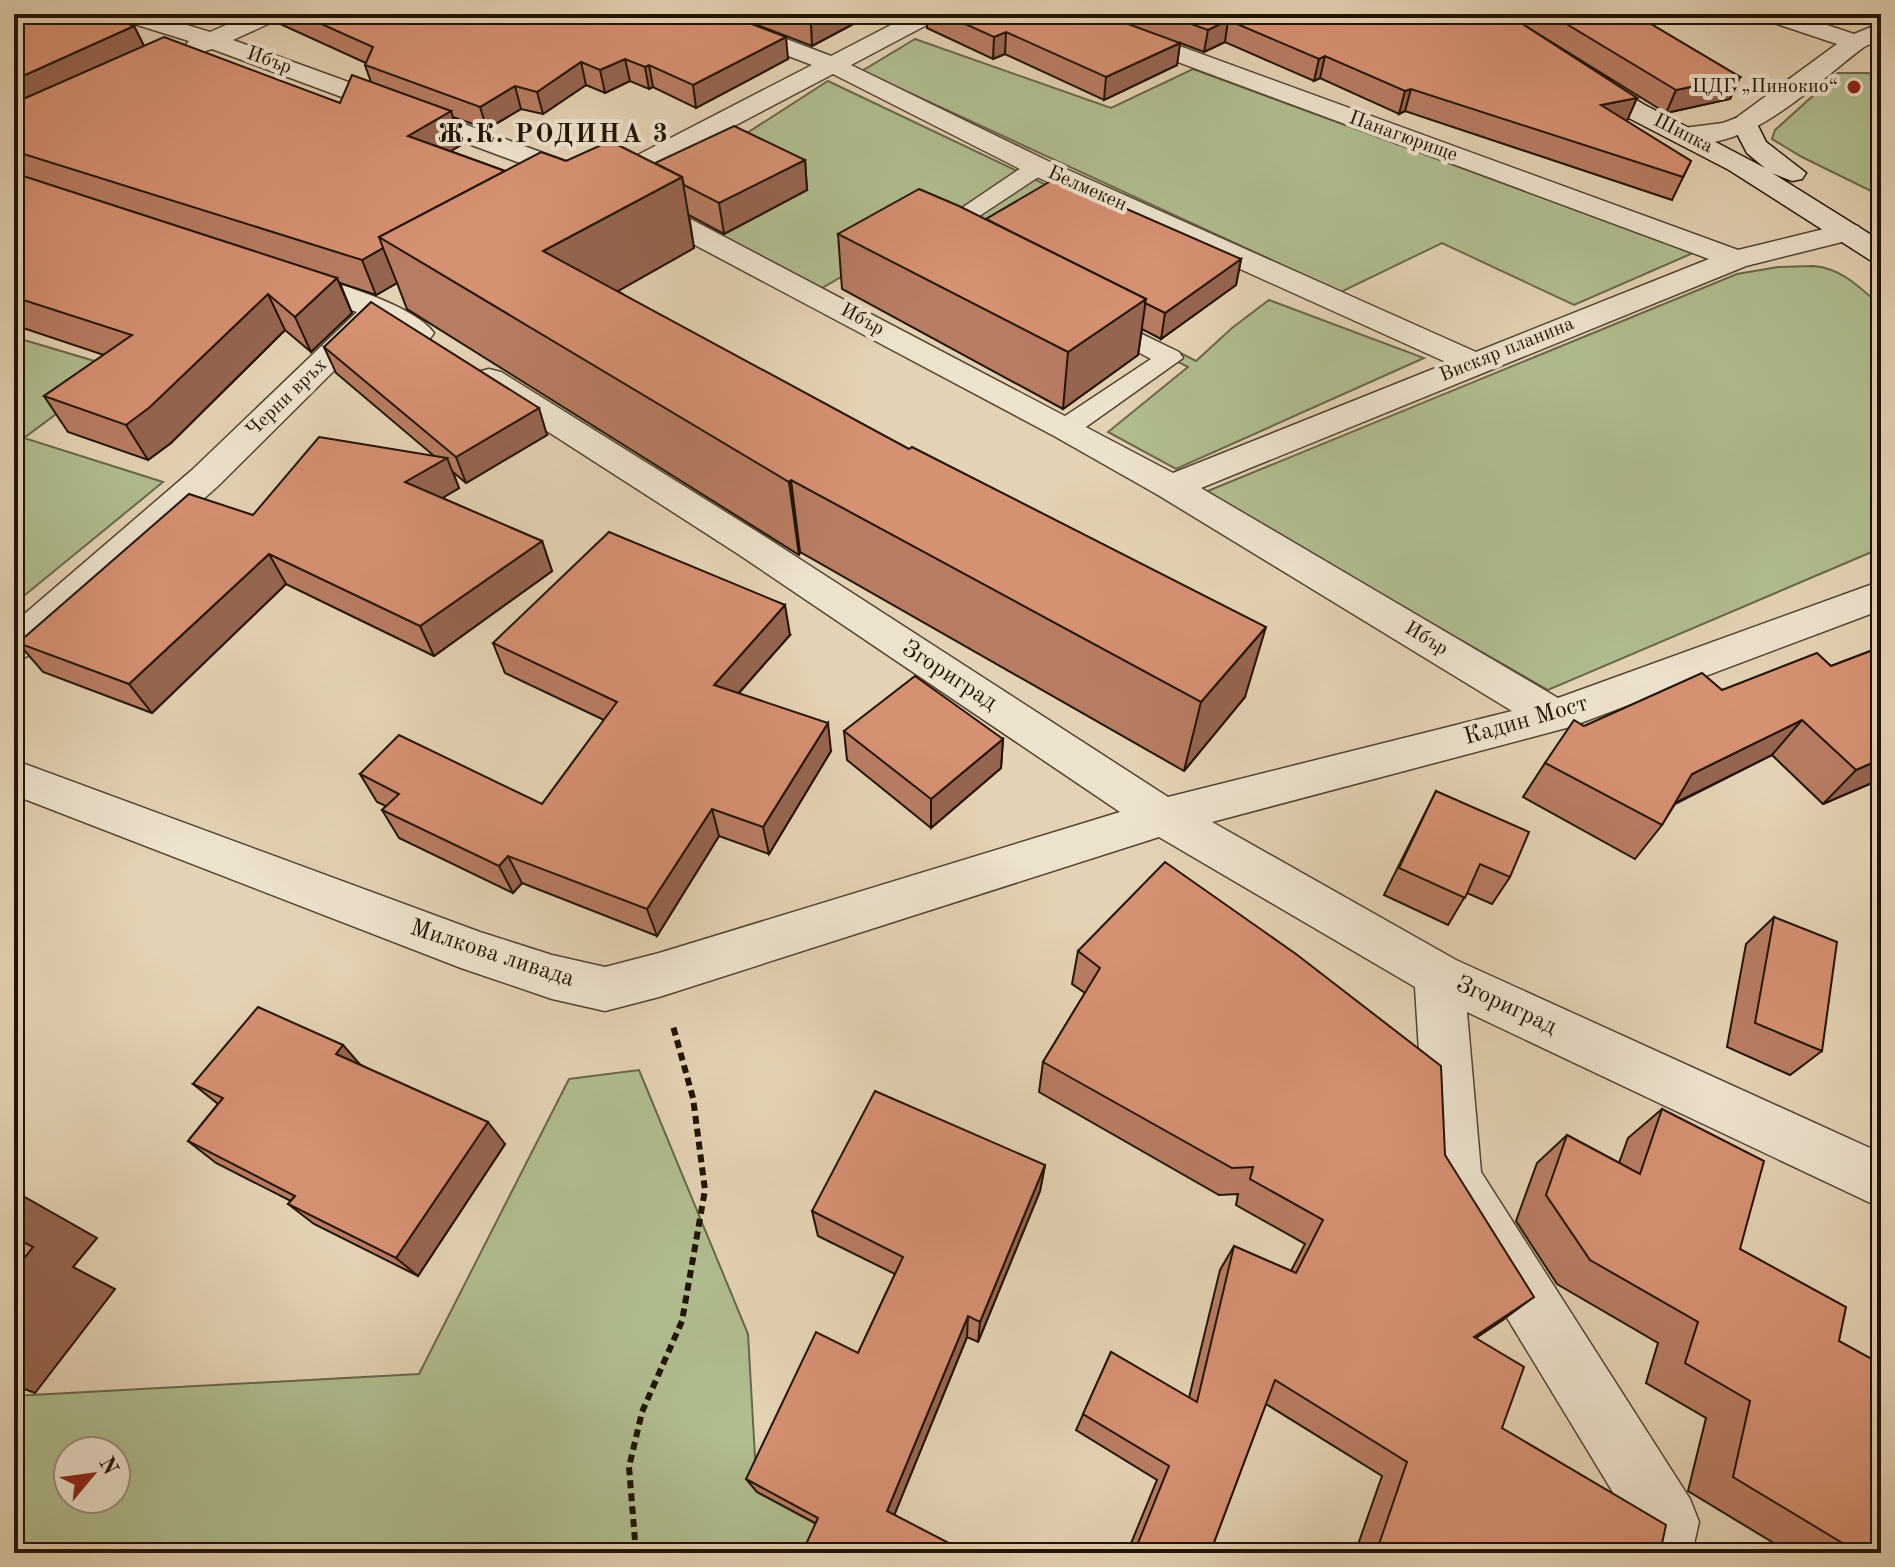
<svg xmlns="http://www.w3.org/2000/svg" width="1895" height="1567" font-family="'Old Standard TT',serif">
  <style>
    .green { fill: #b0bd8f; stroke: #686849; stroke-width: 2; fill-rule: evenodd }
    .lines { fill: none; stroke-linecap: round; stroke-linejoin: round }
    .lane-casing { stroke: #52432f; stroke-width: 3 }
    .street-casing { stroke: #52432f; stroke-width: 3 }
    .secondary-casing { stroke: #211303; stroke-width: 3 }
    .path { stroke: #211303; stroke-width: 6; stroke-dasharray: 8 5; stroke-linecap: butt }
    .lane { fill: #ede2ce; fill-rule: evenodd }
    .street { fill: #ede2ce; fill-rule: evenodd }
    .secondary { fill: #ede2ce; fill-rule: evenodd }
    .wall { fill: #b87c62; stroke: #211303; stroke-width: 2 }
    .shaded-wall { fill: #966550; stroke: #211303; stroke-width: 2 }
    .building { fill: #d69072; stroke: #211303; stroke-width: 2 }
    .poi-dot { fill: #8f2418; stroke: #ede2ce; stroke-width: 3 }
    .labels { text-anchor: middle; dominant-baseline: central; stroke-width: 8; stroke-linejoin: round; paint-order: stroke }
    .far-street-label { font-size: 20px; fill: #211303; stroke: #ede2ce }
    .far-poi-label { font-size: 20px; fill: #211303; stroke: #ede2ce; text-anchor: end }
    .street-label { font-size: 24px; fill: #211303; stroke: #ede2ce }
    .far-district-label { font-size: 26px; font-weight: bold; letter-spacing: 2px; fill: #211303; stroke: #ede2ce }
  </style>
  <rect width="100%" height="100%" fill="#e3d2b3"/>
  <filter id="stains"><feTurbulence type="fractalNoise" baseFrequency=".0025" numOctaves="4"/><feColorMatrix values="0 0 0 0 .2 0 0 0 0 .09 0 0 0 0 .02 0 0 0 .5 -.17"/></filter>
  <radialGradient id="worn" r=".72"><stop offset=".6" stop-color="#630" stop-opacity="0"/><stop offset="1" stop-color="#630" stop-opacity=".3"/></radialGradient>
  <!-- green -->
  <g class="green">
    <polygon points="915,39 1111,108 1193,69 1693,253 1574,305 1442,243 1341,292 862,71"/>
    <polygon points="1838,73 1868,73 1881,77 1881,196 1802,157 1772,139 1775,130"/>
    <polygon points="828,81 1057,190 1124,324 1196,361 1232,328 1269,300 1424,358 1176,469 1108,432 1188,367 934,235 922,230 815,292 721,235 807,190 722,149"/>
    <path d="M1814 266C1843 269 1860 288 1881 306V548L1548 690 1203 493 1737 274 1778 267Z"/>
    <polygon points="14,337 118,368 24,438 163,482 14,604"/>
    <path d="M639 1070 748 1334 757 1492 825 1529 814 1553H14V1396L419 1374 569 1079ZM68 1451H116V1499H68Z"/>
  </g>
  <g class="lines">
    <!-- lane casing -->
    <g class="lane-casing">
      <g id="lane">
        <polygon points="1038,160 1046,162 1049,167 1046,172 949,236 948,243 930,243 922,235 1030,162"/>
        <polygon points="1098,313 1179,352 1183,358 1076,434 1066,437 1056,434 1052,428 1056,422 1151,359 1089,326 1085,321 1089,316"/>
      </g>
    </g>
    <!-- street casing -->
    <g class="street-casing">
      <g id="street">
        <path d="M114 14H151L210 32 251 14H283L279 19 233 40 601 174 812 65 692 19 688 14H721L831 56 912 14H942L938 19 851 65 1048 161 1476 352 1709 259 1062 19 1058 14H1092L1738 250 1848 223 1858 226 1863 232 1858 238 1746 266 1201 488 1558 698 1881 581V610L1570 727 1212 822 1456 960 1881 1153V1208L1467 1012 1481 1172 1690 1499 1699 1522 1692 1553H1628L1634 1527 1435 1199 1427 1180 1415 987 1159 837 659 997 605 1011 552 999 461 968 14 795V760L480 932 552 955 605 967 659 953 1120 812 738 554 477 386 472 379 477 372 489 369 501 372 764 536 1168 797 1512 711 1158 495 1054 436 601 195 585 194 582 186 212 49 196 54 187 52 184 47 189 41 118 19ZM833 74 1028 173 1448 363 1173 473 624 184Z"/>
        <path d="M1758 14H1794L1854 34 1881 23V39L1864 47C1813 85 1744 158 1676 141L1672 135 1676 129 1723 123 1736 118 1837 44 1762 19Z"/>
        <path d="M290 270C325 279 414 304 434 333L429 340C409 345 397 334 381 324L218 486 28 656 14 661V623L192 470 357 312 279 285 275 279 279 273Z"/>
      </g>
    </g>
    <!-- secondary casing -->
    <g class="secondary-casing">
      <polygon id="secondary" points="1473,14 1501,14 1643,104 1765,168 1747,153 1732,124 1736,118 1754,118 1766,142 1806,173 1802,179 1792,181 1772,173 1881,241 1881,263 1870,260 1729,170 1625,116"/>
    </g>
    <!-- path -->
    <polyline class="path" points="636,1553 629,1467 642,1412 682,1321 705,1190 693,1098 673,1026"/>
    <!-- lane -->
    <use href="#lane" class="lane"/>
    <!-- street -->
    <use href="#street" class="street"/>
    <!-- secondary -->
    <use href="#secondary" class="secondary"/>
  </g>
  <!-- wall -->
  <g class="wall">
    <polygon points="14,14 134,26 144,46 340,103 371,82 365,65 366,63 278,23 275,14 725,14 788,59 696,108 653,87 649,89 630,81 605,93 586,85 543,114 521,109 487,129 453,117 461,145 450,151 505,171 566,161 655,163 805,160 807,190 724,234 689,215 694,248 618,291 1245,697 1184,771 800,552 799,555 407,309 397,283 376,295 340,283 352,313 311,352 285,330 171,443 148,460 68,432 44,396 104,355 14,325"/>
    <polygon points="729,14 872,14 812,46"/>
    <polygon points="927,14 1634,14 1740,77 1730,99 1666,113 1524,25 1637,98 1626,121 1691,161 1672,200 1405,111 1399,114 1320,78 1314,81 1225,42 1204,52 1180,43 1177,65 1104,100 1005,54 993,59 927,28"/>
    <polygon points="1680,14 1725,14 1710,23"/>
    <polygon points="986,219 1241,259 1236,285 1161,339 1142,329 1138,355 1063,409 842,289 838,234"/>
    <polygon points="324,347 547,435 466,483 453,472 459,488 442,498 542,541 552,571 434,656 286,584 152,713 43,672 18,643 253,515 433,455 336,373"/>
    <polygon points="790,635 739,693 831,751 769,854 719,836 657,936 522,883 513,893 399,838 382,810 386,806 377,802 360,774 542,804 604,720 505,673 493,643"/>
    <polygon points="1881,647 1881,779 1823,804 1772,755 1675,804 1662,825 1635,859 1523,797 1545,763 1584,726 1722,690 1831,666"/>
    <polygon points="844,731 1003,739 1001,768 931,828 847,760"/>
    <polygon points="1436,791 1510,877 1492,904 1467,893 1448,925 1384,895"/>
    <polygon points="1774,917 1822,1051 1790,1075 1727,1047 1746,944"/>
    <polygon points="1078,951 1445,1155 1504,1319 1476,1338 1502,1428 1660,1553 1355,1553 1382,1476 1266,1404 1210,1553 1127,1553 1157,1480 1076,1430 1111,1352 1189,1398 1220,1270 1234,1246 1291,1271 1305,1244 1236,1205 1238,1194 1219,1195 1039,1092 1043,1062 1085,993 1072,984"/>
    <polygon points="361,1065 505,1144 418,1276 314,1224 288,1204 291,1201 216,1163 188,1141 218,1104 193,1084"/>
    <polygon points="1662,1109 1740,1249 1839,1341 1881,1553 1790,1553 1688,1491 1706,1418 1646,1383 1658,1343 1557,1284 1516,1221 1537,1163 1567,1135 1619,1163 1628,1138"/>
    <polygon points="1045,1165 1040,1191 978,1342 967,1337 894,1515 815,1523 757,1492 746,1479 858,1353 895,1274 818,1236 812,1211"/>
  </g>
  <!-- shaded-wall -->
  <g class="shaded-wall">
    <polygon points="829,14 872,14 812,46 811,24"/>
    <polygon points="1714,14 1725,14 1710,23"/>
    <polygon points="1228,20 1225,42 1204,52 1208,30"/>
    <polygon points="134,26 150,58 14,122 14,80"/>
    <polygon points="1006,32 1005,54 993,59 994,37"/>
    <polygon points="786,37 788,59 696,108 693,85"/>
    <polygon points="1180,43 1177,65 1104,100 1106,77"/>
    <polygon points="1325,56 1320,78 1314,81 1319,59"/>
    <polygon points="625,59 630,81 605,93 600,70"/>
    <polygon points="581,62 586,85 543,114 537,92"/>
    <polygon points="649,65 653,87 649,89 645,67"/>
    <polygon points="1740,77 1730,99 1666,113 1676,90"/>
    <polygon points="515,86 521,109 487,129 480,107"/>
    <polygon points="1411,89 1405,111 1399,114 1405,91"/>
    <polygon points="1637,98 1627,121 1592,128 1601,105"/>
    <polygon points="451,111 461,145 419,170 408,136"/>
    <polygon points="805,160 807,190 724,234 719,203"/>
    <polygon points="682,177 694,248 563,322 543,251"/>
    <polygon points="383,248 397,283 376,295 362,260"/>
    <polygon points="1241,259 1236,285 1161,339 1165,313"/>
    <polygon points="337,278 352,313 311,352 295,317"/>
    <polygon points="268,294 285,330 171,443 148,460 126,425"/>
    <polygon points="1146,299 1138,355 1063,409 1068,352"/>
    <polygon points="539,408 547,435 466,483 456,457"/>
    <polygon points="447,458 459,488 419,512 405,482"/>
    <polygon points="791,480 800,552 799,555 789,482"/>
    <polygon points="542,541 552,571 434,656 420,626"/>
    <polygon points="269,554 286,584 152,713 129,684"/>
    <polygon points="785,605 790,635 720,714 714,685"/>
    <polygon points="1266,627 1245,697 1184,771 1201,702"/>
    <polygon points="1802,720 1772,755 1665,808 1692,774"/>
    <polygon points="828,723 831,751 769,854 763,827"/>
    <polygon points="1003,739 1001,768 931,828 931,799"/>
    <polygon points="1881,759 1881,779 1823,804 1856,770"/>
    <polygon points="712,809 719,836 657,936 647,909"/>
    <polygon points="508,856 522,883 513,893 499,866"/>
    <polygon points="343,1045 364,1069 336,1054"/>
    <polygon points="488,1122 505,1144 418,1276 396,1258"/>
    <polygon points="1045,1165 1040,1191 978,1342 980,1322"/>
    <polygon points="16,1192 97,1238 73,1267 115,1289 35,1393 14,1385 14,1194"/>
    <polygon points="1534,1297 1504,1319 1447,1357 1474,1337"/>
    <polygon points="968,1316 967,1337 891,1523 887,1511"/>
  </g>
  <!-- building -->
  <g class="building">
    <polygon points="14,14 101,14 134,26 14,80"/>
    <polygon points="299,14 725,14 786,37 693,85 649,65 645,67 625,59 600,70 581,62 537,92 515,86 480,107 365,65 373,47"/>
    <polygon points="784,14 829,14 811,24"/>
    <polygon points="943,14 1101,14 1180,43 1106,77 1006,32 994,37"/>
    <polygon points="1163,14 1507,14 1637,98 1601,105 1691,161 1683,177 1411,89 1405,91 1325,56 1319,59 1228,20 1208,30"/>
    <polygon points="1550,14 1634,14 1740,77 1676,90"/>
    <polygon points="164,37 340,103 352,75 451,111 408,136 505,171 379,237 383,248 362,260 14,151 14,103"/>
    <polygon points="734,126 805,160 719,203 684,185 682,177 655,163"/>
    <polygon points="610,141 682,177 543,251 909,449 912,447 1266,627 1201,702 791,480 789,482 379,237 541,152 566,161"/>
    <polygon points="14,173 337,278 295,317 268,294 150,407 126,425 44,396 132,335 14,297"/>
    <polygon points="1056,178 1241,259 1165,313 1145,303 1146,299 986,219"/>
    <polygon points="919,189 959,206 1146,299 1068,352 838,234"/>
    <polygon points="371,302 539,408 456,457 324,347"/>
    <polygon points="319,437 447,458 405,482 542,541 420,626 269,554 129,684 18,643 189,494 253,515"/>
    <polygon points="609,532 785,605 714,685 828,723 763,827 712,809 647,909 508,856 499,866 382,810 399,794 360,774 399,735 542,804 617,702 493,643"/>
    <polygon points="1881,647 1881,759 1856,770 1802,720 1692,774 1662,825 1545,763 1574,720 1584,726 1702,673 1722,690 1817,653 1831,666"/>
    <polygon points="915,676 1003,739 931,799 844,731"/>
    <polygon points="1436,791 1529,832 1510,877 1480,864 1465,898 1399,868"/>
    <polygon points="1165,862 1296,954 1441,1066 1445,1155 1534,1297 1474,1337 1524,1367 1502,1428 1666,1525 1660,1553 1376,1553 1407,1462 1275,1380 1210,1553 1134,1553 1169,1466 1083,1414 1111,1352 1197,1402 1234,1246 1296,1273 1323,1220 1250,1179 1253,1167 1232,1168 1043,1062 1100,968 1078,951"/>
    <polygon points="1774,917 1837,942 1822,1051 1755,1023"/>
    <polygon points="258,1007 343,1045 336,1054 488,1122 396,1258 288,1204 295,1196 188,1141 223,1098 193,1084"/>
    <polygon points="875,1091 1045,1165 980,1322 968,1316 887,1511 968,1553 802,1553 818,1518 746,1479 816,1332 858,1353 903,1257 812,1211"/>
    <polygon points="1662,1109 1764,1161 1740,1249 1846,1307 1839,1341 1881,1364 1881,1553 1859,1553 1733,1477 1750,1401 1685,1363 1698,1322 1590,1260 1546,1195 1567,1135 1640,1174"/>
    <polygon points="14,1237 33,1247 14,1271"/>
  </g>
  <!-- markers -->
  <circle class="poi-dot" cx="1854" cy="87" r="8"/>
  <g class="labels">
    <!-- far-street labels -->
    <g class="far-street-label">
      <text transform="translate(269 61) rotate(20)">Ибър</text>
      <text transform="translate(1683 134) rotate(27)">Шипка</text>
      <text transform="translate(1403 137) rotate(20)">Панагюрище</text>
      <text transform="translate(1087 189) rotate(24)">Белмекен</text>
      <text transform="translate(862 320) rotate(28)">Ибър</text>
      <text transform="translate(1507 350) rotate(-22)">Вискяр планина</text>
      <text transform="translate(287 398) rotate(-44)">Черни връх</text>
      <text transform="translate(1426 639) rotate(31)">Ибър</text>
    </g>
    <!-- far-poi labels -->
    <g class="far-poi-label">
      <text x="1838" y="87">ЦДГ „Пинокио“</text>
    </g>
    <!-- street labels -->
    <g class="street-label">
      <text transform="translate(949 676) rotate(33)">Згориград</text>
      <text transform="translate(1526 721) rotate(-16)">Кадин Мост</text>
      <text transform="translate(492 954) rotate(18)">Милкова ливада</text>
      <text transform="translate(1506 1006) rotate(25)">Згориград</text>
    </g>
    <!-- far-district labels -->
    <g class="far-district-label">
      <text x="554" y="135">Ж.К. РОДИНА 3</text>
    </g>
  </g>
  <!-- margin -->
  <rect width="1895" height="1567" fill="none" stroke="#e3d2b3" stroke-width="48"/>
  <rect x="16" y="16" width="1863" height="1535" fill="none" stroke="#211303" stroke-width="4"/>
  <rect x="24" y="24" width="1847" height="1519" fill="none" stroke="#211303" stroke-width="2"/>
  <!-- north arrow -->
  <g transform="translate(92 1475) rotate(61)"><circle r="38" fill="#ede2ce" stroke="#9b8f7d" stroke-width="2"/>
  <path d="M0-6L14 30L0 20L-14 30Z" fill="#8f2418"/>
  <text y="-12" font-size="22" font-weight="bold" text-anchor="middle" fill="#211303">N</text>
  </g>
  <rect width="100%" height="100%" filter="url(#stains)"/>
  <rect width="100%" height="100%" fill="url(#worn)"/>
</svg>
